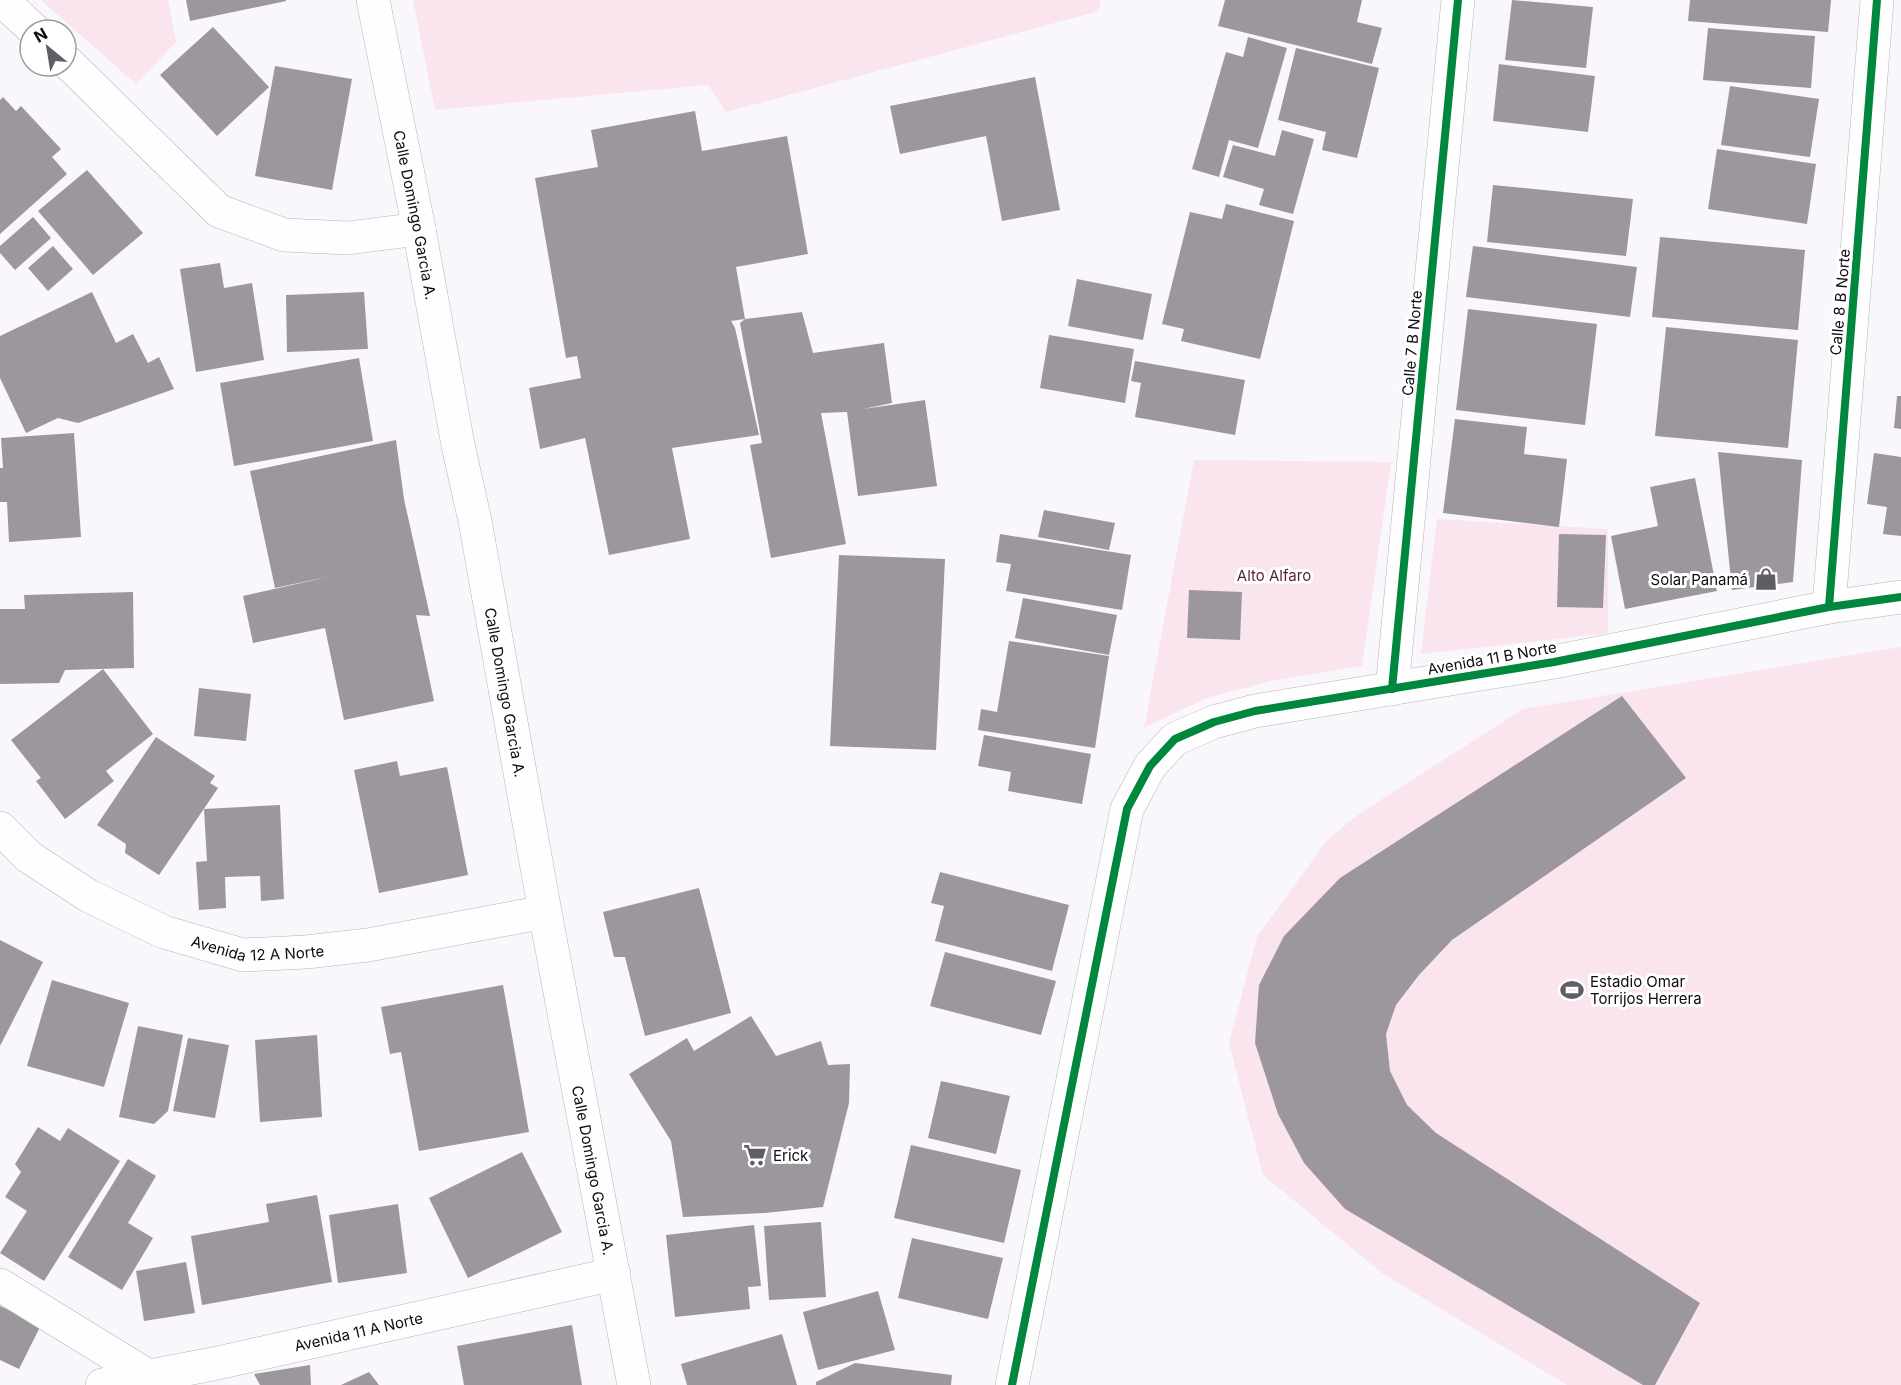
<svg xmlns="http://www.w3.org/2000/svg" width="1901" height="1385" font-family="Inter,sans-serif">
  <style>
    .green { fill: #fae4ed }
    .building { fill: #9c979c }
    .lines { fill: none; stroke-linecap: round; stroke-linejoin: round }
    .street-casing { stroke: #b5b3b8; stroke-width: 34 }
    .secondary-casing { stroke: #b5b3b8; stroke-width: 34 }
    .street { stroke: #fefeff; stroke-width: 33 }
    .secondary { stroke: #fefeff; stroke-width: 33 }
    .cycleway-casing { stroke: #fff; stroke-width: 11 }
    .cycleway { stroke: #00873e; stroke-width: 8 }
    .labels { text-anchor: middle; dominant-baseline: central; stroke-width: 6; stroke-linejoin: round; paint-order: stroke }
    .street-label { font-size: 15px; fill: #0e0b12; stroke: #fff }
    .park-label { font-size: 15px; fill: #5a1f39; stroke: #fff }
    .poi-label { font-size: 15px; fill: #0e0b12; stroke: #fff; text-anchor: start }
  </style>
  <rect width="100%" height="100%" fill="#f9f7fc"/>
  <!-- green -->
  <g class="green">
    <polygon points="41,0 168,0 176,42 136,84"/>
    <polygon points="413,0 1100,0 1099,11 726,112 708,85 435,110"/>
    <polygon points="1194,460 1391,462 1362,666 1271,681 1206,698 1144,728"/>
    <polygon points="1437,519 1608,529 1608,633 1421,654"/>
    <polygon points="1901,647 1901,1385 1567,1385 1382,1273 1263,1175 1229,1043 1257,937 1328,839 1359,814 1523,709"/>
  </g>
  <!-- building -->
  <g class="building">
    <polygon points="186,0 286,0 286,1 190,21"/>
    <polygon points="1225,0 1362,0 1357,22 1382,28 1372,64 1218,26"/>
    <polygon points="1512,0 1593,7 1586,68 1505,60"/>
    <polygon points="1690,0 1831,0 1828,32 1688,21"/>
    <polygon points="213,27 269,87 217,136 160,75"/>
    <polygon points="1708,28 1815,36 1811,88 1703,80"/>
    <polygon points="1248,37 1287,48 1258,148 1229,140 1219,177 1192,169 1226,52 1243,57"/>
    <polygon points="1296,48 1379,68 1357,158 1322,150 1326,132 1278,120"/>
    <polygon points="1499,64 1595,76 1588,132 1493,121"/>
    <polygon points="275,66 352,79 332,190 255,176"/>
    <polygon points="1035,77 1060,210 1002,221 986,136 900,154 890,106"/>
    <polygon points="1730,86 1819,99 1810,157 1721,145"/>
    <polygon points="3,97 16,111 21,106 61,149 52,157 67,174 0,234 0,100"/>
    <polygon points="695,111 702,151 787,136 808,254 736,267 745,319 731,321 735,328 759,435 672,448 690,539 609,555 585,438 540,449 529,388 581,378 577,356 566,358 535,178 598,167 591,130"/>
    <polygon points="1282,130 1314,139 1293,214 1259,205 1264,189 1223,177 1233,145 1275,156"/>
    <polygon points="1717,149 1816,164 1807,224 1708,209"/>
    <polygon points="87,170 143,233 93,275 38,211"/>
    <polygon points="1493,185 1633,199 1626,256 1487,242"/>
    <polygon points="1226,204 1294,221 1260,359 1181,341 1184,329 1162,324 1190,212 1222,219"/>
    <polygon points="33,217 51,238 15,270 0,253 0,246"/>
    <polygon points="1660,237 1805,250 1798,330 1652,317"/>
    <polygon points="53,246 73,269 48,291 28,268"/>
    <polygon points="1473,246 1637,267 1630,317 1466,297"/>
    <polygon points="220,263 224,288 252,283 264,360 196,372 180,269"/>
    <polygon points="1077,279 1152,294 1143,340 1068,326"/>
    <polygon points="92,292 116,343 133,334 148,363 159,357 174,389 78,423 58,418 26,433 0,378 0,336"/>
    <polygon points="364,292 368,349 287,352 286,295"/>
    <polygon points="1468,309 1597,324 1585,425 1456,410"/>
    <polygon points="802,312 813,353 884,343 892,403 863,409 925,400 937,486 858,496 847,412 821,413 846,544 771,558 750,445 762,443 740,323 745,319"/>
    <polygon points="1666,327 1798,340 1788,448 1655,436"/>
    <polygon points="1049,335 1134,349 1125,403 1040,388"/>
    <polygon points="359,358 373,441 234,466 220,383"/>
    <polygon points="1135,361 1245,380 1235,435 1135,417 1141,383 1131,381"/>
    <polygon points="1897,396 1901,396 1901,429 1894,428"/>
    <polygon points="1455,419 1527,427 1524,454 1567,459 1559,527 1443,513"/>
    <polygon points="74,433 81,537 9,542 7,502 0,502 0,468 3,468 1,438"/>
    <polygon points="396,440 404,499 430,616 416,615 434,701 344,720 325,628 253,643 243,596 332,576 275,588 250,471"/>
    <polygon points="1718,452 1802,460 1793,582 1732,590"/>
    <polygon points="1874,453 1901,457 1901,536 1883,534 1887,507 1867,504"/>
    <polygon points="1695,478 1717,591 1625,609 1611,536 1658,526 1650,487"/>
    <polygon points="1044,510 1115,523 1109,550 1038,537"/>
    <polygon points="1000,534 1131,555 1122,610 1006,591 1011,564 996,562"/>
    <polygon points="1559,534 1606,535 1603,608 1557,607"/>
    <polygon points="839,555 945,559 936,750 830,746"/>
    <polygon points="1189,590 1242,592 1240,640 1187,638"/>
    <polygon points="133,592 134,668 65,670 59,683 0,684 0,609 25,609 24,595"/>
    <polygon points="1023,598 1117,615 1109,655 1015,638"/>
    <polygon points="1009,641 1109,656 1095,748 978,730 981,709 997,712"/>
    <polygon points="103,669 153,734 106,771 114,781 65,819 36,781 41,778 11,740"/>
    <polygon points="199,688 251,694 246,741 194,736"/>
    <polygon points="1622,696 1686,778 1452,940 1419,975 1396,1005 1386,1034 1390,1071 1407,1105 1436,1133 1700,1303 1655,1385 1643,1385 1345,1209 1304,1163 1278,1114 1255,1043 1259,985 1284,936 1340,878"/>
    <polygon points="984,735 1091,754 1082,804 1008,791 1011,772 978,766"/>
    <polygon points="156,737 215,776 210,783 218,788 159,875 125,853 126,844 97,825"/>
    <polygon points="397,761 400,776 447,767 468,875 379,893 354,770"/>
    <polygon points="280,805 284,899 261,901 260,876 225,877 226,908 199,910 196,862 207,861 204,809"/>
    <polygon points="940,872 1069,905 1052,971 935,941 944,906 931,903"/>
    <polygon points="699,888 731,1013 645,1036 625,957 614,957 603,912"/>
    <polygon points="0,940 43,962 0,1046"/>
    <polygon points="945,952 1056,981 1041,1035 930,1006"/>
    <polygon points="52,980 129,1003 104,1087 27,1066"/>
    <polygon points="503,985 529,1132 419,1151 401,1052 390,1054 381,1007"/>
    <polygon points="751,1016 776,1056 821,1041 828,1065 850,1064 849,1103 823,1207 765,1213 683,1217 671,1141 629,1074 687,1038 694,1051"/>
    <polygon points="138,1026 183,1035 168,1111 154,1124 119,1117"/>
    <polygon points="317,1035 322,1117 260,1122 255,1040"/>
    <polygon points="188,1038 229,1045 215,1118 173,1111"/>
    <polygon points="941,1081 1010,1096 996,1154 928,1138"/>
    <polygon points="38,1127 60,1141 68,1128 120,1161 44,1281 0,1253 27,1211 5,1197 21,1172 15,1164"/>
    <polygon points="911,1145 1021,1170 1004,1243 894,1218"/>
    <polygon points="522,1152 562,1232 468,1278 429,1198"/>
    <polygon points="128,1159 156,1176 128,1223 153,1238 122,1290 68,1257"/>
    <polygon points="317,1195 332,1282 202,1305 191,1236 269,1222 266,1204"/>
    <polygon points="398,1204 407,1273 338,1283 329,1215"/>
    <polygon points="821,1222 826,1297 769,1300 764,1226"/>
    <polygon points="754,1225 761,1286 748,1287 750,1309 675,1317 666,1235"/>
    <polygon points="912,1238 1003,1258 988,1319 898,1298"/>
    <polygon points="186,1262 195,1313 144,1321 136,1271"/>
    <polygon points="878,1291 895,1350 818,1370 803,1312"/>
    <polygon points="0,1306 41,1325 19,1369 0,1360"/>
    <polygon points="572,1325 582,1385 464,1385 457,1346"/>
    <polygon points="782,1334 797,1385 687,1385 681,1364"/>
    <polygon points="855,1363 952,1375 951,1385 816,1385 816,1382"/>
    <polygon points="310,1365 311,1385 260,1385 254,1374"/>
    <polygon points="369,1372 379,1385 341,1385"/>
  </g>
  <g class="lines">
    <!-- street casing -->
    <g class="street-casing">
      <g id="street">
        <polyline points="2,0 34,30"/>
        <polyline points="66,61 219,211 284,235 348,238 419,229"/>
        <polyline points="1829,607 1877,0"/>
        <polyline points="1392,689 1458,0"/>
        <polyline points="0,1285 148,1376"/>
        <path id="s1" d="M102 1385 213 1364 614 1274"/>
        <polyline points="1012,1385 1127,809 1150,766 1175,739 1214,722 1255,711 1554,662 1829,607 1901,597"/>
      </g>
    </g>
    <!-- secondary casing -->
    <g class="secondary-casing">
      <g id="secondary">
        <path id="s2" d="M373 0 419 229 458 445 475 521 545 912 634 1385"/>
        <path id="s3" d="M0 828 29 857 89 896 164 932 243 955 306 952 368 945 545 912"/>
      </g>
    </g>
    <!-- street -->
    <use href="#street" class="street"/>
    <!-- secondary -->
    <use href="#secondary" class="secondary"/>
    <!-- cycleway casing -->
    <g class="cycleway-casing">
      <g id="cycleway">
        <polyline points="1829,607 1877,0"/>
        <polyline points="1392,689 1458,0"/>
        <polyline points="1012,1385 1127,809 1150,766 1175,739 1214,722 1255,711 1554,662 1829,607 1901,597"/>
      </g>
    </g>
    <!-- cycleway -->
    <use href="#cycleway" class="cycleway"/>
  </g>
  <!-- icons -->
  <defs>
    <g id="shop-bare" transform="scale(1.8)"><path d="M-5-2.5h2.3a2.7 3.5 0 0 1 5.4 0H5L5.5 6h-11ZM-1.5-2.5h3a1.5 2.3 0 0 0-3 0Z" fill="#605e64" stroke="#fff" stroke-width="2.5" paint-order="stroke"/></g>
    <g id="stadium-bare" transform="scale(1.8)"><path d="M0-5a6.5 5 0 1 0 0 10a6.5 5 0 1 0 0-10ZM-3.5-1.8h7v3.6h-7Z" fill="#605e64" stroke="#fff" stroke-width="2.5" paint-order="stroke"/></g>
    <g id="supermarket-bare" transform="scale(1.8)"><path d="M-6-5.5h2.5l.6 2H6L4.5 2H-2.5L-4.4-4H-6ZM-1.5 3.2a1.3 1.3 0 1 0 .1 0ZM3 3.2a1.3 1.3 0 1 0 .1 0Z" fill="#605e64" stroke="#fff" stroke-width="2.5" paint-order="stroke"/></g>
  </defs>
  <g fill-rule="evenodd">
    <use href="#shop-bare" x="1766" y="579"/>
    <use href="#stadium-bare" x="1572" y="990"/>
    <use href="#supermarket-bare" x="755" y="1155"/>
  </g>
  <g class="labels">
    <!-- street labels -->
    <g class="street-label">
      <text stroke="none"><textPath href="#s2" startOffset="219">Calle Domingo Garcia A.</textPath></text>
      <text transform="translate(1840 302) rotate(-85)">Calle 8 B Norte</text>
      <text transform="translate(1412 343) rotate(-85)">Calle 7 B Norte</text>
      <text transform="translate(1492 658) rotate(-10)">Avenida 11 B Norte</text>
      <text stroke="none"><textPath href="#s2" startOffset="705">Calle Domingo Garcia A.</textPath></text>
      <text stroke="none"><textPath href="#s3" startOffset="292">Avenida 12 A Norte</textPath></text>
      <text stroke="none"><textPath href="#s2" startOffset="1191">Calle Domingo Garcia A.</textPath></text>
      <text stroke="none"><textPath href="#s1" startOffset="262">Avenida 11 A Norte</textPath></text>
    </g>
    <!-- park labels -->
    <g class="park-label">
      <text x="1274" y="575">Alto Alfaro</text>
    </g>
    <!-- poi labels -->
    <g class="poi-label">
      <text x="1748" y="579" text-anchor="end">Solar Panamá</text>
      <text x="1590" y="981">Estadio Omar<tspan x="1590" dy="17">Torrijos Herrera</tspan></text>
      <text x="773" y="1155">Erick</text>
    </g>
  </g>
  <!-- north arrow -->
  <g transform="translate(48 48) rotate(330)"><circle r="28" fill="#ffffff" stroke="#9f9da0" stroke-width="1.5"/>
  <path d="M0-4.5L10 22L0 15L-10 22Z" fill="#605e64"/>
  <text y="-9" font-size="16" font-weight="bold" text-anchor="middle" fill="#0e0b12">N</text>
  </g>
</svg>
